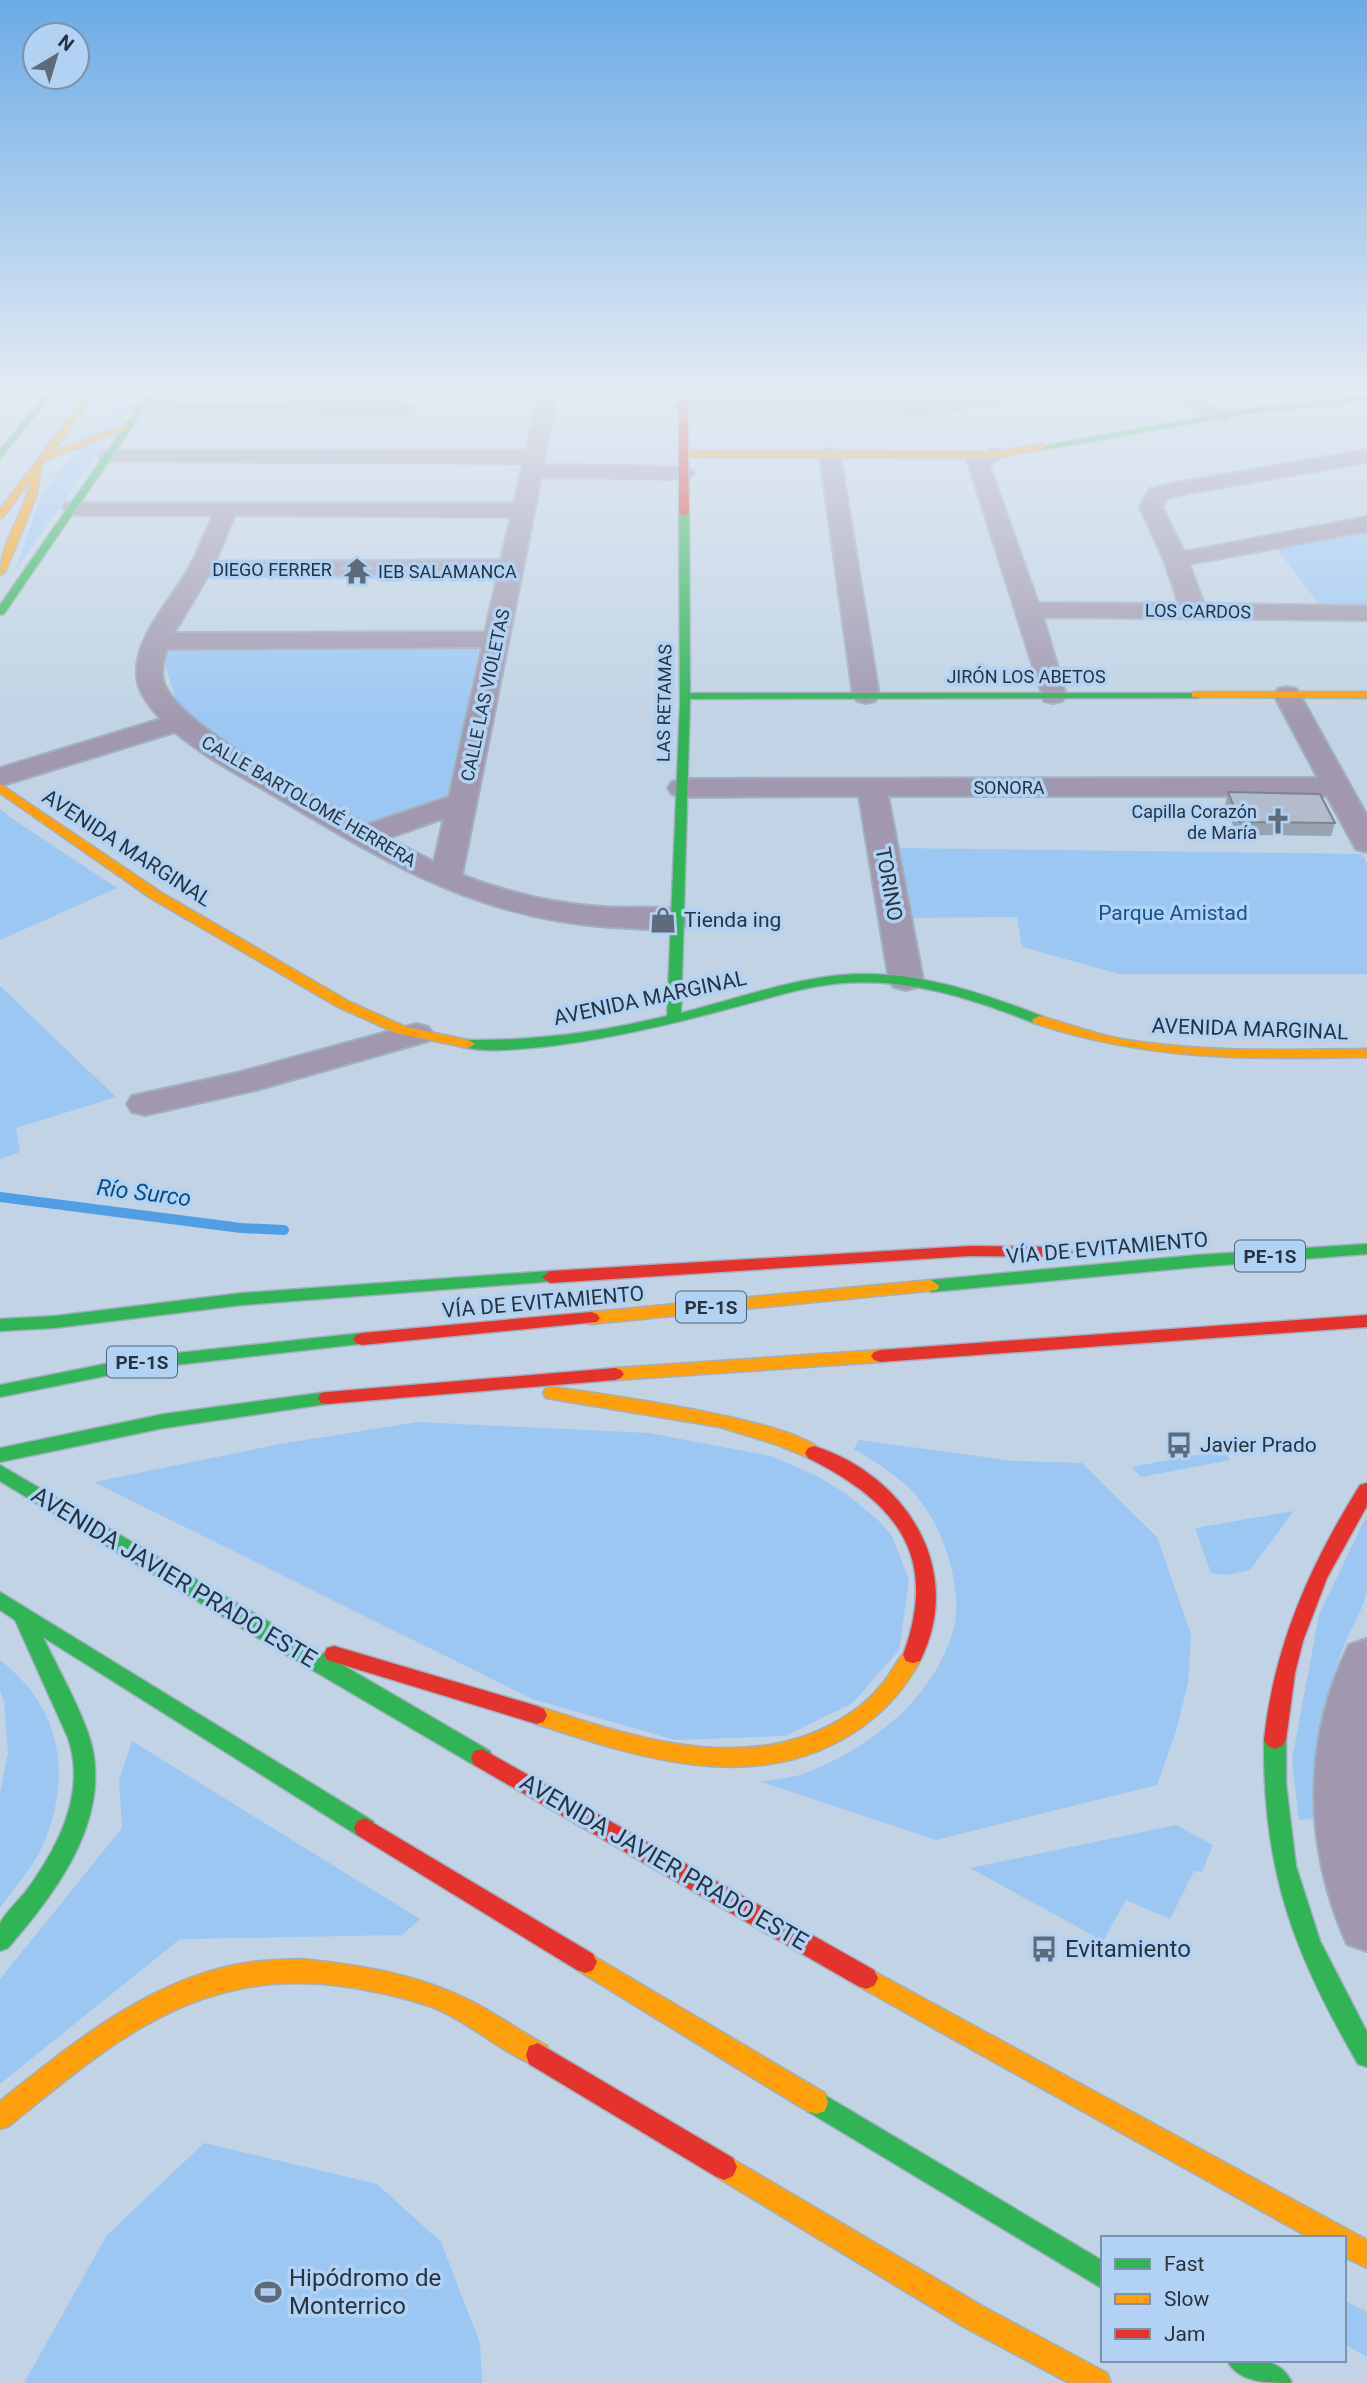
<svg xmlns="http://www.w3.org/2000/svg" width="1367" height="2383" font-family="Roboto,sans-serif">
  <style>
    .green { fill: #9dc7f3 }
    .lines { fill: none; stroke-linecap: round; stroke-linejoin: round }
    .stream { stroke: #519ee4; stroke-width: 10 }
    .street-casing { stroke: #a1b0bf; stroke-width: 4 }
    .fast-casing { stroke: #a1b0bf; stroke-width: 3 }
    .slow-casing { stroke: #a1b0bf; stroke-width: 3 }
    .jam-casing { stroke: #a1b0bf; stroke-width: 3 }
    .street { fill: #a198af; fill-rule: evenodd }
    .fast { fill: #30b455; fill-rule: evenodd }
    .slow { fill: #ff9f0a; fill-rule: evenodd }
    .jam { fill: #e5322d; fill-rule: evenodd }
    .wall { fill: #99a2af }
    .building { fill: #b2bccc; stroke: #7d848f; stroke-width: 2 }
    .labels { text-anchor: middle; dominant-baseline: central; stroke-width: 7; stroke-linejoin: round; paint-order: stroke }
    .far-street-label { font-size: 18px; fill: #273341; stroke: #b2d2f4 }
    .far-poi-label { font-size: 18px; fill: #273341; stroke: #b2d2f4; text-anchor: start }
    .shield { fill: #b2d2f4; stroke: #516377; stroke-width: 2 }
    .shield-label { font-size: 19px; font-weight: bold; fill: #273341 }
    .street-label { font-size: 21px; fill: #273341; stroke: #b2d2f4 }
    .park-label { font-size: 21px; fill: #11548f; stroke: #b2d2f4 }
    .poi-label { font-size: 21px; fill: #273341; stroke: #b2d2f4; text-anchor: start }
    .water-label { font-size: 23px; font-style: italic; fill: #064d89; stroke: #b2d2f4 }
    .near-street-label { font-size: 24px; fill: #273341; stroke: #b2d2f4 }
    .near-poi-label { font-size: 24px; fill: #273341; stroke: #b2d2f4; text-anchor: start }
  </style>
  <rect width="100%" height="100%" fill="#c1d3e5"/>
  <!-- green -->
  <g class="green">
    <polygon points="297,388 408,388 401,409 287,408"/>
    <polygon points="823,388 1006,388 1016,394 919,406 825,406"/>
    <polygon points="114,406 129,408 15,571 42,493"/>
    <polygon points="1367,528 1367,607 1321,607 1274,545"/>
    <polygon points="479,646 450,796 367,824 218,738 176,701 165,664 168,648"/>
    <polygon points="0,809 10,817 117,888 0,940"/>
    <polygon points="894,848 1362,854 1367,863 1367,974 1119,974 1022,947 1017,917 908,918"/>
    <polygon points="0,986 116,1097 16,1128 20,1152 0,1159"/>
    <polygon points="418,1422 649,1433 771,1456 817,1476 848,1495 880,1522 892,1536 909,1580 899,1650 853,1703 785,1736 675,1740 532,1699 94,1482 280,1444"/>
    <path d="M859 1440 1014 1461 1082 1463 1157 1537 1191 1634 1188 1683 1176 1731 1157 1785 936 1840 761 1782C777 1779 794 1778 808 1772 873 1747 940 1693 955 1622 959 1599 954 1575 947 1553 939 1530 928 1507 910 1489 893 1473 874 1461 854 1449Z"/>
    <polygon points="1224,1450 1230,1460 1141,1477 1131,1467"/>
    <polygon points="1294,1511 1250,1570 1227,1575 1211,1573 1195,1528"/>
    <path d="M1367 1514C1367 1539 1367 1565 1367 1589 1365 1607 1351 1627 1345 1643 1320 1710 1314 1745 1325 1816L1299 1820 1292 1759 1319 1615Z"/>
    <path d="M0 1660C61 1707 73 1775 43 1845 33 1867 14 1888 0 1908V1793L8 1753 4 1702 0 1690Z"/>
    <polygon points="132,1741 420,1919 402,1935 180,1939 0,2084 0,1979 122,1828 119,1780"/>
    <polygon points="1176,1825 1213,1845 1202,1872 1194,1871 1170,1919 1126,1900 1103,1941 970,1868"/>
    <polygon points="204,2143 377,2184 441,2242 480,2343 482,2383 24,2383 107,2235"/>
    <polygon points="1344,2300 1367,2312 1367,2357 1344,2344"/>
  </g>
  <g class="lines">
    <!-- stream -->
    <polyline class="stream" points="0,1197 241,1228 284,1230"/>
    <!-- street casing -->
    <g class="street-casing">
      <g id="street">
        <path d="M539 388H558L543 465 683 467 690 469 694 473 690 477 683 479 541 477 462 875C508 893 554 904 603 907 631 909 662 905 689 912L694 919 689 926C664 932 636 928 610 927 478 918 389 864 278 798 243 777 207 759 175 732L0 786V768L161 719C151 709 138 692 137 677 133 639 170 601 188 570 198 552 205 534 213 515H74L66 513 63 508 66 503H514L523 463 109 461 102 459 99 455 102 451H526ZM235 515 511 517 501 560 215 562ZM498 574 485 632 174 633 208 576ZM482 647 449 797 366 825C323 800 174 725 163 680 161 670 164 658 167 649ZM444 818 434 862 388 838Z"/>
        <polygon points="1027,388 1080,388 1071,394 922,415 683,412 673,406 683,400 922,403"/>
        <polygon points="1153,388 1177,388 1225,413 1228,417 1225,421 1211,421"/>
        <polygon points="141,402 406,404 416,410 406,416 134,412 131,408"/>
        <polygon points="830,449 837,451 840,455 879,695 875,701 866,703 857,701 853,695 820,455 823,451"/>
        <polygon points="993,449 1000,451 1003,455 989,465 1038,603 1179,604 1164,560 1140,507 1150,489 1176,483 1367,450 1367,462 1178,495 1167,498 1162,507 1184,552 1367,517 1367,531 1189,564 1204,604 1367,606 1367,620 1043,617 1066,695 1062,701 1053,703 1044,701 968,462 971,458"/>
        <polygon points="1287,687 1296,689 1300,695 1367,816 1367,852 1356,849 1327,796 888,796 923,980 918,987 906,990 894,987 889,980 859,796 682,797 672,794 668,788 672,782 682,779 1318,778 1274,695 1278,689"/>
        <polygon points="416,1024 428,1027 433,1034 428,1041 256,1090 145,1115 132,1112 127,1104 132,1096 237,1073"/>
        <path d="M1367 1639V1951L1347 1944C1304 1847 1302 1741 1349 1645Z"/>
      </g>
    </g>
    <!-- fast casing -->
    <g class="fast-casing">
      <g id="fast">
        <polygon points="51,388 59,388 0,458 0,450"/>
        <polygon points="151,388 159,388 4,614 0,615 0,605"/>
        <polygon points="1367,397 1367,401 1246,414 1042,450 1038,447 1246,409"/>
        <path d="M684 510 689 513 690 693H1200V697L1196 698 690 699 681 1013C734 1000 787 980 842 975 912 969 980 992 1044 1017L1046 1020 1044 1023H1034C973 999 910 978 843 983 803 986 764 1000 724 1010 664 1026 604 1040 542 1047 518 1049 487 1053 463 1047L461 1044 463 1041 468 1040C536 1041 601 1032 667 1016L680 705 679 513Z"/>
        <polygon points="1367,1244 1367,1254 1197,1267 931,1292 923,1286 931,1280 1197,1255"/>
        <polygon points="550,1271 556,1273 558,1277 556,1281 242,1305 55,1328 0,1331 0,1319 55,1316 242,1293"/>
        <polygon points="362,1333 368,1335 371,1339 368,1343 140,1369 0,1397 0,1385 140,1357"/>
        <polygon points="327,1392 333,1393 336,1398 333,1403 164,1428 0,1462 0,1448 164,1414"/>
        <polygon points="0,1465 490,1751 493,1758 490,1765 482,1767 474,1765 268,1644 0,1481"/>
        <path d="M0 1592 373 1821 376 1828 373 1835 365 1838 357 1835 43 1637C58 1669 87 1719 93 1751 107 1826 54 1895 8 1948L0 1951C0 1943 0 1931 0 1924 3 1915 21 1898 27 1890 58 1847 87 1792 68 1738L15 1620 0 1610Z"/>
        <path d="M1275 1731 1282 1734 1286 1740V1784L1296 1866 1320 1941 1367 2032V2067L1358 2064C1293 1952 1263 1871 1264 1740L1268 1734Z"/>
        <polygon points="816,2090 1103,2261 1103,2289 807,2111 804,2102 807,2093"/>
        <path d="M1227 2360C1252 2360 1281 2356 1292 2383 1268 2383 1238 2383 1227 2360Z"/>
      </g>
    </g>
    <!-- slow casing -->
    <g class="slow-casing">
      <g id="slow">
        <path d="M92 388H100L52 452 125 425 132 427 46 460 42 465 36 498 5 572 0 575C0 542 25 512 31 480L3 517 0 518V509Z"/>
        <polygon points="1042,444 1045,445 1045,449 993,458 684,457 680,454 684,451 993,452"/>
        <polygon points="1196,692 1367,692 1367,698 1192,697 1192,693"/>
        <polygon points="0,784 162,893 348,1001 406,1027 468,1040 475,1044 468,1048 396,1033 338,1007 152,899 0,793"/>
        <path d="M1039 1016C1067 1023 1093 1034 1121 1039 1203 1053 1285 1050 1367 1049V1057C1248 1059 1149 1061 1034 1023L1032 1020Z"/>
        <polygon points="931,1280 939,1286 937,1290 591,1324 585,1322 582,1318 585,1314 591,1312"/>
        <polygon points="880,1350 886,1352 889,1356 886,1360 880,1362 615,1380 609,1378 606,1374 609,1370 615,1368"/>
        <path d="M552 1387C595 1393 805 1421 823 1453L820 1458 814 1460 778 1445 720 1427 546 1398 543 1393 546 1388Z"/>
        <path d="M913 1647 920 1649 923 1655C905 1690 882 1716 848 1736 751 1795 636 1757 537 1724L530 1721 527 1715 530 1709 537 1706C639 1739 755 1779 852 1712 864 1704 874 1694 883 1683 893 1672 900 1651 913 1647Z"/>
        <polygon points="585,1951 825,2093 828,2102 825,2111 816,2114 807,2111 577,1970 573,1962 577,1954"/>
        <path d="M301 1959C360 1965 418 1974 473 2002 498 2015 522 2032 547 2046L550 2055 547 2064 538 2067C500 2052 470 2022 432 2007 400 1996 367 1989 334 1985 194 1970 111 2043 9 2126L0 2129V2101C74 2042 155 1975 252 1962 268 1960 285 1960 301 1959Z"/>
        <polygon points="866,1967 1367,2240 1367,2268 1344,2257 1344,2238 1310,2238 858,1986 854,1978 858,1970"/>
        <polygon points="724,2154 984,2307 1107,2373 1111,2383 1069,2383 964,2327 715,2176 711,2167 715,2158"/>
      </g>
    </g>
    <!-- jam casing -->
    <g class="jam-casing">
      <g id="jam">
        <polygon points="679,388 687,388 689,513 684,516 679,513"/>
        <polygon points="970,1246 1065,1247 1073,1252 1065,1257 970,1256 550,1283 542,1277 550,1271"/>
        <polygon points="591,1312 597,1314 600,1318 597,1322 362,1345 356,1343 353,1339 356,1335 362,1333"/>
        <polygon points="1367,1315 1367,1327 880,1362 874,1360 871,1356 874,1352 880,1350"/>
        <polygon points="615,1368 621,1370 624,1374 621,1378 615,1380 327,1404 321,1403 318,1398 321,1393 327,1392"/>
        <path d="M814 1446C906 1475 966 1570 920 1661L913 1663 906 1661 903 1655C940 1555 896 1502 808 1458L805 1453 808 1448Z"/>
        <path d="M1367 1483V1506L1327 1578 1303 1641 1295 1673 1286 1740 1282 1746 1275 1749 1268 1746 1264 1740C1274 1646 1310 1565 1360 1485Z"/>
        <polygon points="334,1646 537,1706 544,1709 547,1715 544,1721 537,1724 327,1660 324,1654 327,1648"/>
        <polygon points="482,1749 874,1970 878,1978 874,1986 866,1989 858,1986 474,1765 471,1758 474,1751"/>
        <polygon points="365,1818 593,1954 597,1962 593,1970 585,1973 577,1970 357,1835 354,1828 357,1821"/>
        <polygon points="538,2043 733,2158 737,2167 733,2176 724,2180 715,2176 529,2064 526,2055 529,2046"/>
      </g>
    </g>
    <!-- street -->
    <use href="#street" class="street"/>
    <!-- fast -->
    <use href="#fast" class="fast"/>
    <!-- slow -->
    <use href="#slow" class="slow"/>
    <!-- jam -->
    <use href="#jam" class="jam"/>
  </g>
  <!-- wall -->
  <polygon class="wall" points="1228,792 1335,823 1331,836 1237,835 1225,805"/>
  <!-- building -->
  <polygon class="building" points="1228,792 1320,794 1335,823 1240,822"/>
  <!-- sky -->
  <linearGradient id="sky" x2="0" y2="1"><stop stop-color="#6babe6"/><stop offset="0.54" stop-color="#e3ebf3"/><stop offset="1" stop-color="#e3ebf3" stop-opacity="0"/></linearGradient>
  <rect width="1367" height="722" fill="url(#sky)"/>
  <!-- icons -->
  <defs>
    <g id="temple-bare" transform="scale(2.1)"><path d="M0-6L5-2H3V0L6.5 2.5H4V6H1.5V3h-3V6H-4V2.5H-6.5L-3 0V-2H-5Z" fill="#5d6b7a" stroke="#b2d2f4" stroke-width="2.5" paint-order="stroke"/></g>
    <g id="church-bare" transform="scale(2.1)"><path d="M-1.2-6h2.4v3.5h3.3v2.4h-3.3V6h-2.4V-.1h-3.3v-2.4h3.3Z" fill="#5d6b7a" stroke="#b2d2f4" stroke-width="2.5" paint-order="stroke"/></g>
    <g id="shop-bare" transform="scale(2.1)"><path d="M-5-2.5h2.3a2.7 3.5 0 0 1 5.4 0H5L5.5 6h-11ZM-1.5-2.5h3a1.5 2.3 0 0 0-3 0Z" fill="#5d6b7a" stroke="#b2d2f4" stroke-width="2.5" paint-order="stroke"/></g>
    <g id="bus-bare" transform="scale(2.1)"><path d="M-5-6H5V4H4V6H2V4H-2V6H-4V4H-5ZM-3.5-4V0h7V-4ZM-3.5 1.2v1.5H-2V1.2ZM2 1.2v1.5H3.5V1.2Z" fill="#5d6b7a" stroke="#b2d2f4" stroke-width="2.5" paint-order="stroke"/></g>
    <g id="stadium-bare" transform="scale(2.1)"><path d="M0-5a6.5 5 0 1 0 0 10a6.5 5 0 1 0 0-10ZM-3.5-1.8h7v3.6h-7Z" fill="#5d6b7a" stroke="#b2d2f4" stroke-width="2.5" paint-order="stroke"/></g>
  </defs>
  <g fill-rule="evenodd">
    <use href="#temple-bare" x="357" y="571"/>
    <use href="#church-bare" x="1278" y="821"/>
    <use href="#shop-bare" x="663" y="920"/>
    <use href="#bus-bare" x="1179" y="1445"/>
    <use href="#bus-bare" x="1044" y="1949"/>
    <use href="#stadium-bare" x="268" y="2292"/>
  </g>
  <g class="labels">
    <!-- far-street labels -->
    <g class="far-street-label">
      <text x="272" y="569">DIEGO FERRER</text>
      <text transform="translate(1198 611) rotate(1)">LOS CARDOS</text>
      <text x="1026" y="676">JIRÓN LOS ABETOS</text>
      <text transform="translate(485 695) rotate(-78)">CALLE LAS VIOLETAS</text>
      <text transform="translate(664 703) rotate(-89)">LAS RETAMAS</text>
      <text x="1009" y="787">SONORA</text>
      <text transform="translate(309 801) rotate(30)">CALLE BARTOLOMÉ HERRERA</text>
    </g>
    <!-- far-poi labels -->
    <g class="far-poi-label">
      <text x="378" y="571">IEB SALAMANCA</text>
      <text x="1257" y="811" text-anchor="end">Capilla Corazón<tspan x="1257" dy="21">de María</tspan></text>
    </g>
    <!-- shield labels -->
    <g class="shield">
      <rect x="1235" y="1240.5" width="70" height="31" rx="5"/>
      <rect x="676" y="1291.5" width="70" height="31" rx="5"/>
      <rect x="107" y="1346.5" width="70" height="31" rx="5"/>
    </g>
    <g class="shield-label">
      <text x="1270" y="1256">PE-1S</text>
      <text x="711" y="1307">PE-1S</text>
      <text x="142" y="1362">PE-1S</text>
    </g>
    <!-- street labels -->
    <g class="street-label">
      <text transform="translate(127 848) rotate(33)">AVENIDA MARGINAL</text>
      <text transform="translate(889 884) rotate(80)">TORINO</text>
      <text transform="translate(650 998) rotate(-12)">AVENIDA MARGINAL</text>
      <text transform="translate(1250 1029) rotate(2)">AVENIDA MARGINAL</text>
      <text transform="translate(1107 1248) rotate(-5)">VÍA DE EVITAMIENTO</text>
      <text transform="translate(543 1302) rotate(-5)">VÍA DE EVITAMIENTO</text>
    </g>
    <!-- park labels -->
    <g class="park-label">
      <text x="1173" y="913">Parque Amistad</text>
    </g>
    <!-- poi labels -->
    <g class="poi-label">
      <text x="684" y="920">Tienda ing</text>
      <text x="1200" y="1445">Javier Prado</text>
    </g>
    <!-- water labels -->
    <g class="water-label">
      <text transform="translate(144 1193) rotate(7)">Río Surco</text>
    </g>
    <!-- near-street labels -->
    <g class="near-street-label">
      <text transform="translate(174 1577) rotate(31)">AVENIDA JAVIER PRADO ESTE</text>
      <text transform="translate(664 1862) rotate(30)">AVENIDA JAVIER PRADO ESTE</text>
    </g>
    <!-- near-poi labels -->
    <g class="near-poi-label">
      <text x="1065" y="1949">Evitamiento</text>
      <text x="289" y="2278">Hipódromo de<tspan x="289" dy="28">Monterrico</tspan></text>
    </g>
  </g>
  <!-- legend -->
  <rect x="1101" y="2236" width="245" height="126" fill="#b2d2f4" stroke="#7a92ac" stroke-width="2"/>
  <rect x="1115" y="2259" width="35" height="10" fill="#30b455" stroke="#7a92ac" stroke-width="2"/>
  <text x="1164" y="2271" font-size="21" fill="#273341">Fast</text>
  <rect x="1115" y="2294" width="35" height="10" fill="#ff9f0a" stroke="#7a92ac" stroke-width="2"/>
  <text x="1164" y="2306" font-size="21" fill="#273341">Slow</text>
  <rect x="1115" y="2329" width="35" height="10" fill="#e5322d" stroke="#7a92ac" stroke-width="2"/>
  <text x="1164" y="2341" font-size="21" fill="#273341">Jam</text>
  <!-- north arrow -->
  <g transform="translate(56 56) rotate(38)"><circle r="33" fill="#b2d2f4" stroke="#7a92ac" stroke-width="2"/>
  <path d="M0-5L12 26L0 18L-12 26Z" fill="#5d6b7a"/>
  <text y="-10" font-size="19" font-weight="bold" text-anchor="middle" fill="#273341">N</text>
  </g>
</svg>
